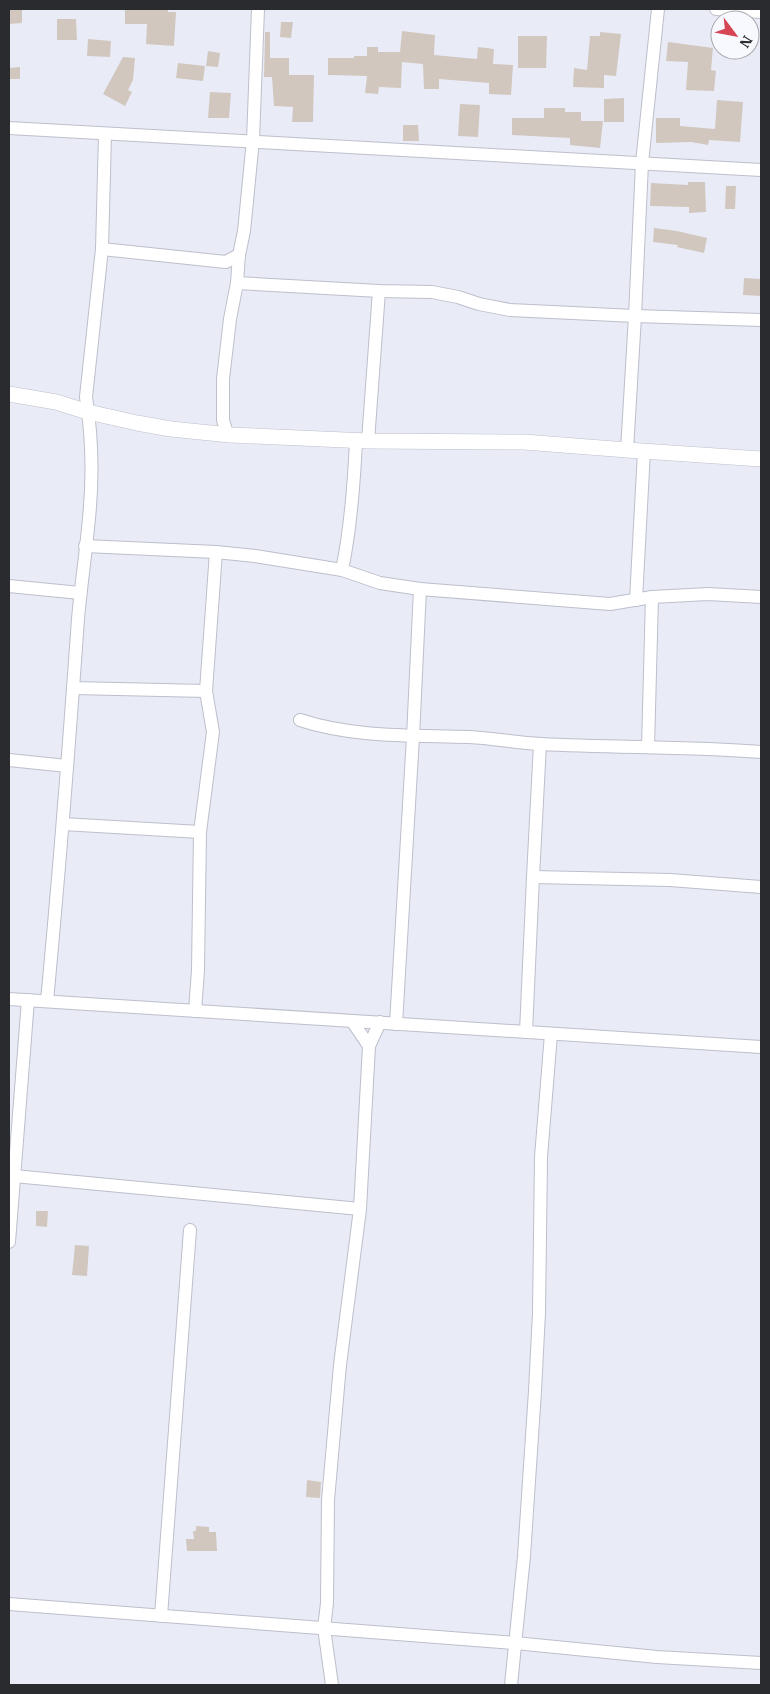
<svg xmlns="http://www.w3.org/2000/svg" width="770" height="1694" font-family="'IBM Plex Serif',serif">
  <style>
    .building { fill: #d1c7bf }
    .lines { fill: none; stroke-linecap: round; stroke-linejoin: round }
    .minor-casing { stroke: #bdbfca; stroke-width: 14 }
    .tertiary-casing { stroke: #bdbfca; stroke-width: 16 }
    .minor { stroke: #fff; stroke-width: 12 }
    .tertiary { stroke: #fff; stroke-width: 15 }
  </style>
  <rect width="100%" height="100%" fill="#e9ecf7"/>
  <!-- building -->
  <g class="building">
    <polygon points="9,9 22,9 22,23 9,24"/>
    <polygon points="125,9 168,9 168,12 176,12 174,46 146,44 147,24 125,24"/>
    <polygon points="57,19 76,19 77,40 57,40"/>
    <polygon points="281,22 293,22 291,38 280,37"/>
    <polygon points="402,31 435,35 434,55 477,59 478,47 494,49 493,64 513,65 511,95 489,94 489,83 439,79 439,89 424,89 423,64 402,62 401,88 379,87 378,94 365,93 367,76 328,75 328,58 354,58 354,56 367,56 367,47 378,47 378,52 400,52"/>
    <polygon points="265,32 270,32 270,58 289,58 289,75 314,75 313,122 292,122 293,107 274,106 272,77 264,77"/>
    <polygon points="600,32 621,34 616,76 604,75 604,88 573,87 574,68 587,70 590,36 600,36"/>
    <polygon points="518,36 547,36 546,68 518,68"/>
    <polygon points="88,39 111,41 110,57 87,56"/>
    <polygon points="668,42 713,48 711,70 716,71 714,91 686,90 688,62 666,61"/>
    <polygon points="208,51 220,53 218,67 206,66"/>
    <polygon points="123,57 135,58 133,80 128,90 132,92 125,106 103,94"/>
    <polygon points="178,63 205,66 203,81 176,78"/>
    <polygon points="20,67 20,79 9,79 9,68"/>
    <polygon points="210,92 231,93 229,118 208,118"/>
    <polygon points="624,98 624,122 604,122 604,99"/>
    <polygon points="717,100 743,102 740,142 709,140 708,145 691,142 656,143 656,118 680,118 680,126 715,129"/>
    <polygon points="460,104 480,105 478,137 458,136"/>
    <polygon points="544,108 565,108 565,112 581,112 581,121 603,121 600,148 570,145 570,138 512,135 512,118 544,118"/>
    <polygon points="403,125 418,125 419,141 403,141"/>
    <polygon points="688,182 705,182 706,212 689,213 689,207 650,206 651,183 688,185"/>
    <polygon points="726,186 736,186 735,209 725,209"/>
    <polygon points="654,228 677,231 707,238 704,253 677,247 678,245 653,242"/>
    <polygon points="744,278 761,279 761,296 743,295"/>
    <polygon points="36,1211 48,1211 47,1227 36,1226"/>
    <polygon points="75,1245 89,1246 87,1276 72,1275"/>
    <polygon points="307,1480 321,1482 320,1498 306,1497"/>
    <polygon points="196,1526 209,1527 209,1532 216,1532 217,1551 187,1551 186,1539 194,1539 193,1531 196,1531"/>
  </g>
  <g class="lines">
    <!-- minor casing -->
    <g class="minor-casing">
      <g id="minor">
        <polyline points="716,9 761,12"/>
        <polyline points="9,128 761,170"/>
        <polyline points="102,249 226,262 239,255"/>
        <polyline points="237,283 379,291 432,292 458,297 479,304 510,310 635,316 761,320"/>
        <polyline points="230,435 226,430 223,420 223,379 230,319 237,283 239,255 244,231 253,140 258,9"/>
        <polyline points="368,441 379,291"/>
        <polyline points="627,450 635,316 642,163 658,9"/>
        <polyline points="85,546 216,552 255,556 342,570 380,583 420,589"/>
        <path d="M342 570C351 527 354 484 356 441"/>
        <polyline points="9,586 80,593"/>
        <polyline points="636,600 644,451"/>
        <polyline points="73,688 206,691"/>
        <path d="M300 720C355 738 413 735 469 737 493 738 517 743 541 744 615 748 688 746 761 752"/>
        <polyline points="648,747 652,597"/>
        <polyline points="9,760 67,766"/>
        <polyline points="63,824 200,832"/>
        <polyline points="533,877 670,880 761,887"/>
        <polyline points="9,999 761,1047"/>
        <path d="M47 1001C59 874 69 747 78 619 81 585 86 552 89 518 93 479 92 436 86 397L102 249 105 134"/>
        <polyline points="195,1011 198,970 200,832 213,732 206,691 216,552"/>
        <polyline points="352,1021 369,1046"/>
        <polyline points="396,1024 413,737 420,589 610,604 652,597 708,594 761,597"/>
        <polyline points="526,1032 533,877 540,744"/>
        <polyline points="14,1176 360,1209"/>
        <polyline points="9,1242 28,1000"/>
        <polyline points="9,1604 515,1643 657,1657 761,1663"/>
        <polyline points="161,1616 190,1230"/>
        <polyline points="332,1685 324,1628 327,1603 328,1500 340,1365 360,1209 369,1046 380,1022"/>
        <polyline points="511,1685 524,1556 535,1391 539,1313 541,1157 551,1034"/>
      </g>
    </g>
    <!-- tertiary casing -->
    <g class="tertiary-casing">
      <polyline id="tertiary" points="9,394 56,402 88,412 137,423 171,429 230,435 368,441 524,442 627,450 761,459"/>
    </g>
    <!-- minor -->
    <use href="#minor" class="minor"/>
    <!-- tertiary -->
    <use href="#tertiary" class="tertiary"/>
  </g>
  <!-- border -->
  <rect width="770" height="1694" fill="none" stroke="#2a2b2f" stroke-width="20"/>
  <!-- north arrow -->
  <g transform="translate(735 35) rotate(122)"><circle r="24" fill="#f8f9fe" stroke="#a6a7ab"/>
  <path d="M0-4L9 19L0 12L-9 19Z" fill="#d64553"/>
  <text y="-8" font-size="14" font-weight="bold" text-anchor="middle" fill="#2a2b2f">N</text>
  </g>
</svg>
